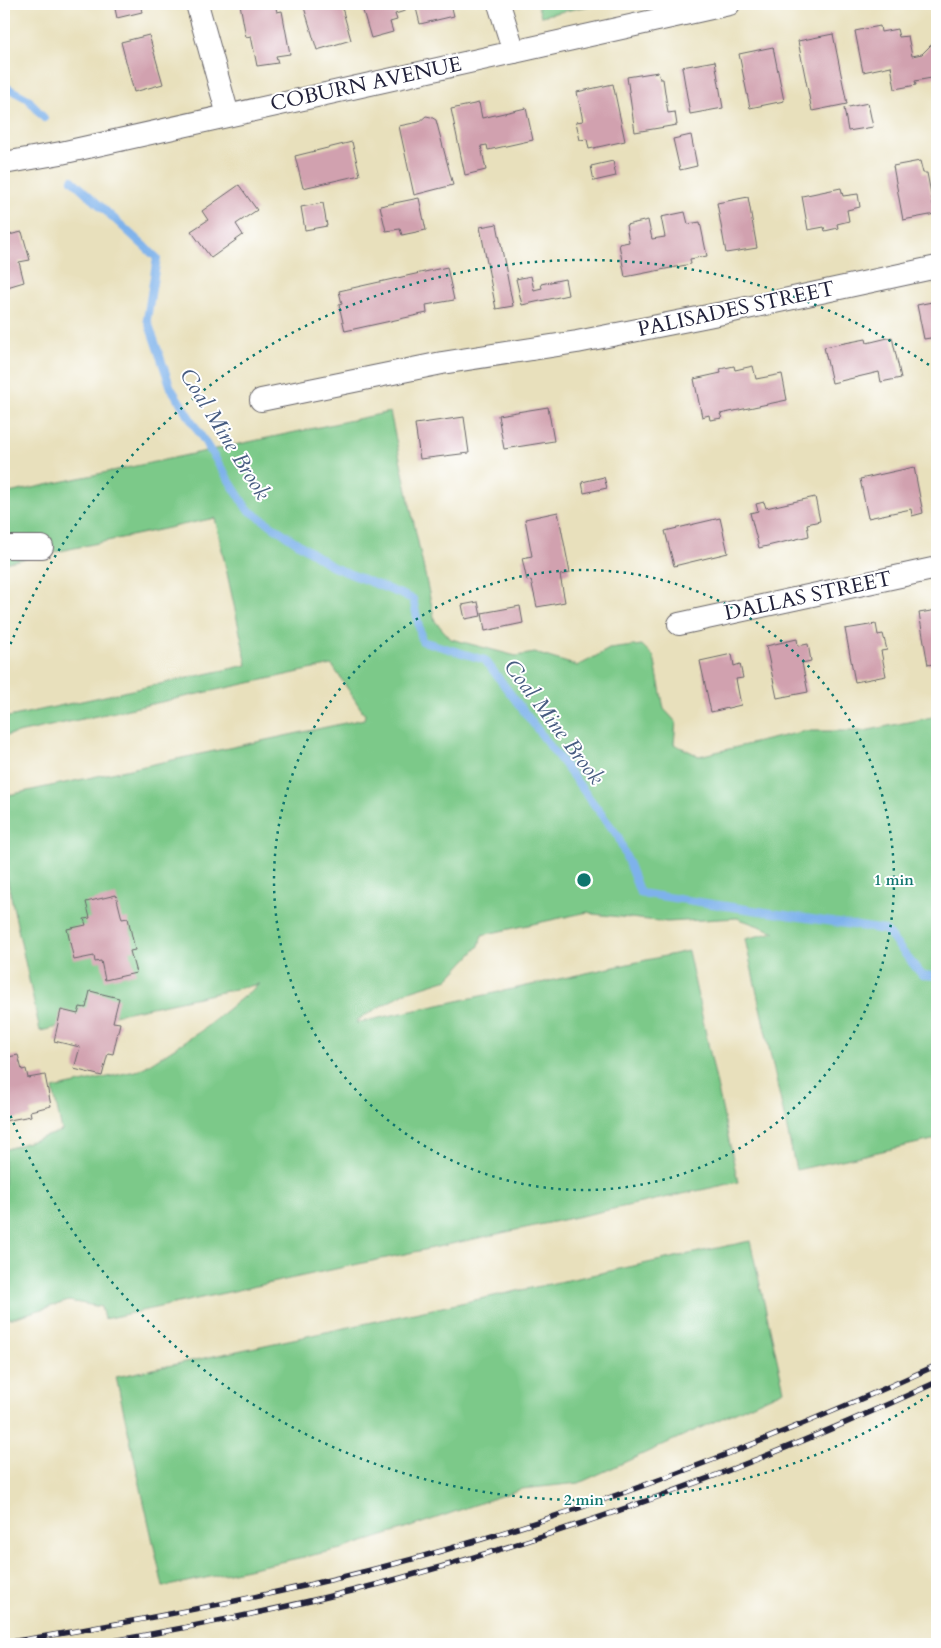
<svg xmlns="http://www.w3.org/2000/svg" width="941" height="1648" font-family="Cardo,serif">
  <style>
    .green { fill: #7bc989; stroke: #4e7662 }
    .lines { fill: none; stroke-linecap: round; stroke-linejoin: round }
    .stream { stroke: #7eb2eb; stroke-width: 8 }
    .building { fill: #d1a1af }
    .minor-casing { stroke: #676468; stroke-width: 24 }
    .minor { stroke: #fff; stroke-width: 22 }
    .rail-casing { stroke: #22223b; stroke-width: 5.5 }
    .rail { stroke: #fff; stroke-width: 4; stroke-dasharray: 11; stroke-linecap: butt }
    .ring { fill: none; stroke: #0f766e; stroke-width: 2.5; stroke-dasharray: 2.5 5 }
    .labels { text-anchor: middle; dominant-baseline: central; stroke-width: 4; stroke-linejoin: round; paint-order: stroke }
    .street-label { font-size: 21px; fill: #22223b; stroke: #fff }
    .water-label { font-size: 22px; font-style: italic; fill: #475c81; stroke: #fff }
    .centre { fill: #0f766e; stroke: #fff; stroke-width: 2.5 }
    .ring-label { font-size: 15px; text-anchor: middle; font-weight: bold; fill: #0f766e; stroke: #fff; stroke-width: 4; stroke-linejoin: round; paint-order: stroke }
  </style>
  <rect width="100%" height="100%" fill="#fff"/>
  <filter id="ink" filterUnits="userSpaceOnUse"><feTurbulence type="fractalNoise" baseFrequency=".02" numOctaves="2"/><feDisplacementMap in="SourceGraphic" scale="10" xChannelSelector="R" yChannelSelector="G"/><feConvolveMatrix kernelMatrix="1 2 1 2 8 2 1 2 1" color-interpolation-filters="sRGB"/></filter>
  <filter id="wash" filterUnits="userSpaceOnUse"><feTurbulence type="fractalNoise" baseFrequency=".0096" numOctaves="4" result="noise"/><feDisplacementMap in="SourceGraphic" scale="20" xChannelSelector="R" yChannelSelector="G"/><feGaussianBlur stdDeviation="1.12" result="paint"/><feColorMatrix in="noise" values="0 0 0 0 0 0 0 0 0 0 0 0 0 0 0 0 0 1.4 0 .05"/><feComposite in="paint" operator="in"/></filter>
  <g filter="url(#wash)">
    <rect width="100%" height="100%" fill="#e8e0bc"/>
    <!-- green -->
    <g class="green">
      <polygon points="537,4 598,4 541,16"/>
      <polygon points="390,412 435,621 451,639 516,656 535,653 578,666 609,649 642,645 654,657 664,709 676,722 674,744 699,756 805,731 864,731 937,716 937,1139 796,1170 745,939 775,932 737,918 667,922 593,914 588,912 482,935 479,946 448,979 406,992 359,1019 356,1023 688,951 738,1182 104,1319 101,1307 69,1301 13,1318 4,1318 4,1150 62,1131 53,1089 140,1070 201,1031 259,984 40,1031 4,864 4,796 364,719 365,715 332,665 4,736 4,718 247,665 215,518 4,563 4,494"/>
      <polygon points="750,1241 784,1390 579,1483 521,1489 393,1533 341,1549 163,1587 116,1377"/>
    </g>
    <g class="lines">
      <!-- stream -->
      <g class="stream">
        <polyline points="4,86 28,99 44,118"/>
        <polyline points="72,180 157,258 147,319 171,388 247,509 333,567 413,599 422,641 485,660 618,836 640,893 885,930 922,975 937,976"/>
      </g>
    </g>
    <g id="blocks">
      <!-- building -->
      <g class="building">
        <polygon points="114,4 140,4 142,12 117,18"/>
        <polygon points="240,4 275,4 277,12 282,11 290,54 276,56 278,63 257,66 251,36 246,37"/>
        <polygon points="303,4 341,4 351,40 317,50"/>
        <polygon points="361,4 403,4 405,11 395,14 397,20 390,22 393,32 371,38"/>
        <polygon points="415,4 451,4 454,16 420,24"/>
        <polygon points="880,26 881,32 897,29 899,37 908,36 912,56 922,54 937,39 937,77 915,81 916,85 895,89 891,66 863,72 855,31"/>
        <polygon points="833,34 847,104 812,111 798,41"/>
        <polygon points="149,35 163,84 134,92 121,42"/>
        <polygon points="773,47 784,101 750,108 739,54"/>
        <polygon points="715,61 723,108 690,114 682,67"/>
        <polygon points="658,72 660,79 663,79 668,113 675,112 677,125 635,132 627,77"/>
        <polygon points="613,84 625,141 589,149 587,139 580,140 576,122 583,121 577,92"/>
        <polygon points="479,103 482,118 526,108 533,140 488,150 487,145 481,146 486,170 465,175 451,109"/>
        <polygon points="868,103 873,127 848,131 844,108"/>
        <polygon points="426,116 431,117 436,120 453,185 414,195 399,126 419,122"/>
        <polygon points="691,135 697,166 680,170 673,139"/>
        <polygon points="352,142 360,175 303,188 295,156"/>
        <polygon points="613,161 616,176 594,181 591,166"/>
        <polygon points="920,161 923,173 927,173 935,214 903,220 893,166"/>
        <polygon points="239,185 257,210 236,224 243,235 211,258 191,231 208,220 202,211"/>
        <polygon points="841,188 843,196 858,194 860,207 847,210 849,221 837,224 838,228 825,231 824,227 808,230 802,196"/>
        <polygon points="748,197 757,248 726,253 717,203"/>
        <polygon points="419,198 426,230 402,235 400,229 386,231 380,206"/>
        <polygon points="323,203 327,226 305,230 301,207"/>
        <polygon points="685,212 688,224 700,222 707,256 690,259 691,264 625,277 619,244 629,242 626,225 648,220 652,239 665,237 661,217"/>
        <polygon points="497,224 513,306 496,309 480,227"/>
        <polygon points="22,232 30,260 19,262 24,282 4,288 4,236"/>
        <polygon points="447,267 454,300 426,305 427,313 345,331 339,305 342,304 339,291"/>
        <polygon points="531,276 534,290 542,288 541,284 565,279 568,295 522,305 516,279"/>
        <polygon points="937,301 937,337 924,339 917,305"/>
        <polygon points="892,337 901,378 881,382 879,372 832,383 824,347 866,339 867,343"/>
        <polygon points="734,366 735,370 753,366 756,379 782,374 787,400 720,414 722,418 710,420 709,415 702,417 694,379 721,373 720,369"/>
        <polygon points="548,407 554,441 504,449 498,415"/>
        <polygon points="464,417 469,453 420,459 415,424"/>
        <polygon points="914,467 923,513 912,516 911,509 868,518 860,479"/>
        <polygon points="604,477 607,488 584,493 582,482"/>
        <polygon points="815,497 820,521 807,524 809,536 759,548 750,513 758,511 756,504 764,502 766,508"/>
        <polygon points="558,512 570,573 560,575 565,602 537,607 531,580 527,581 522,558 532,556 525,519"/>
        <polygon points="720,518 728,553 674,566 665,531"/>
        <polygon points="478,602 481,616 465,619 462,605"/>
        <polygon points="520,606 523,623 485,631 482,613"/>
        <polygon points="937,610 937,663 928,665 919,613"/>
        <polygon points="876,624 878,635 883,634 887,650 881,651 886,676 855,682 845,629"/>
        <polygon points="797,639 798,646 808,644 811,661 802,663 808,692 777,698 766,646"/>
        <polygon points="732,654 734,666 740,664 743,678 736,679 741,705 711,712 700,661"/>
        <polygon points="116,895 122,919 128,918 135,950 130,951 136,973 105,980 101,961 95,962 94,956 74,960 67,929 86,925 84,919 90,918 86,902"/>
        <polygon points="90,991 119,998 113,1022 120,1023 113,1054 108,1053 102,1076 74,1069 80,1047 54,1041 61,1010 78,1014 80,1007 86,1008"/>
        <polygon points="18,1055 22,1070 26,1069 28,1078 45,1075 51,1106 30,1111 31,1116 4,1121 4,1058"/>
      </g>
    </g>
  </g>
  <g filter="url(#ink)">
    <use href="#blocks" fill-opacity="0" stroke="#676468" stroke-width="1"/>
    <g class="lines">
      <!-- minor casing -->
      <g class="minor-casing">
        <g id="minor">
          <polyline points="197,4 228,115"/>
          <polyline points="499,4 514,52"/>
          <polyline points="4,163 61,153 729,4"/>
          <polyline points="261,400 442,363 577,342 733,311 937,267"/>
          <polyline points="4,547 42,547"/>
          <polyline points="679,624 937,568"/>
        </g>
      </g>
      <!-- minor -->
      <use href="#minor" class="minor"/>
      <!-- rail casing -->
      <g class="rail-casing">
        <g id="rail">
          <path d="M4 1643C128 1623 252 1600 375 1569 568 1519 756 1448 937 1365"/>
          <path d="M96 1644C192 1627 288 1608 383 1583 573 1532 758 1465 937 1382"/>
        </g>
      </g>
      <!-- rail -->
      <use href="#rail" class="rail"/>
    </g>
  </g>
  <!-- distance rings -->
  <g class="ring">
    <circle cx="584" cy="880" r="310"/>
    <path d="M935 1391A620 620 0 0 1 5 1102M5 658A620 620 0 0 1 935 369"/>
  </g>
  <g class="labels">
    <!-- street labels -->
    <g class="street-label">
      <text transform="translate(366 84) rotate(-12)">COBURN AVENUE</text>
      <text transform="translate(736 309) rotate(-12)">PALISADES STREET</text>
      <text transform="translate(808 596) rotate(-12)">DALLAS STREET</text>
    </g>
    <!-- water labels -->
    <g class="water-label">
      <text transform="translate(225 434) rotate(58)">Coal Mine Brook</text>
      <text transform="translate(554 722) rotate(53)">Coal Mine Brook</text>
    </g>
  </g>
  <circle cx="584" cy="880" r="8" class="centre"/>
  <g class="ring-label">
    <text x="894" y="885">1 min</text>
    <text x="584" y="1505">2 min</text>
  </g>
  <!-- margin -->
  <rect width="941" height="1648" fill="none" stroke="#fff" stroke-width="20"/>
</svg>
